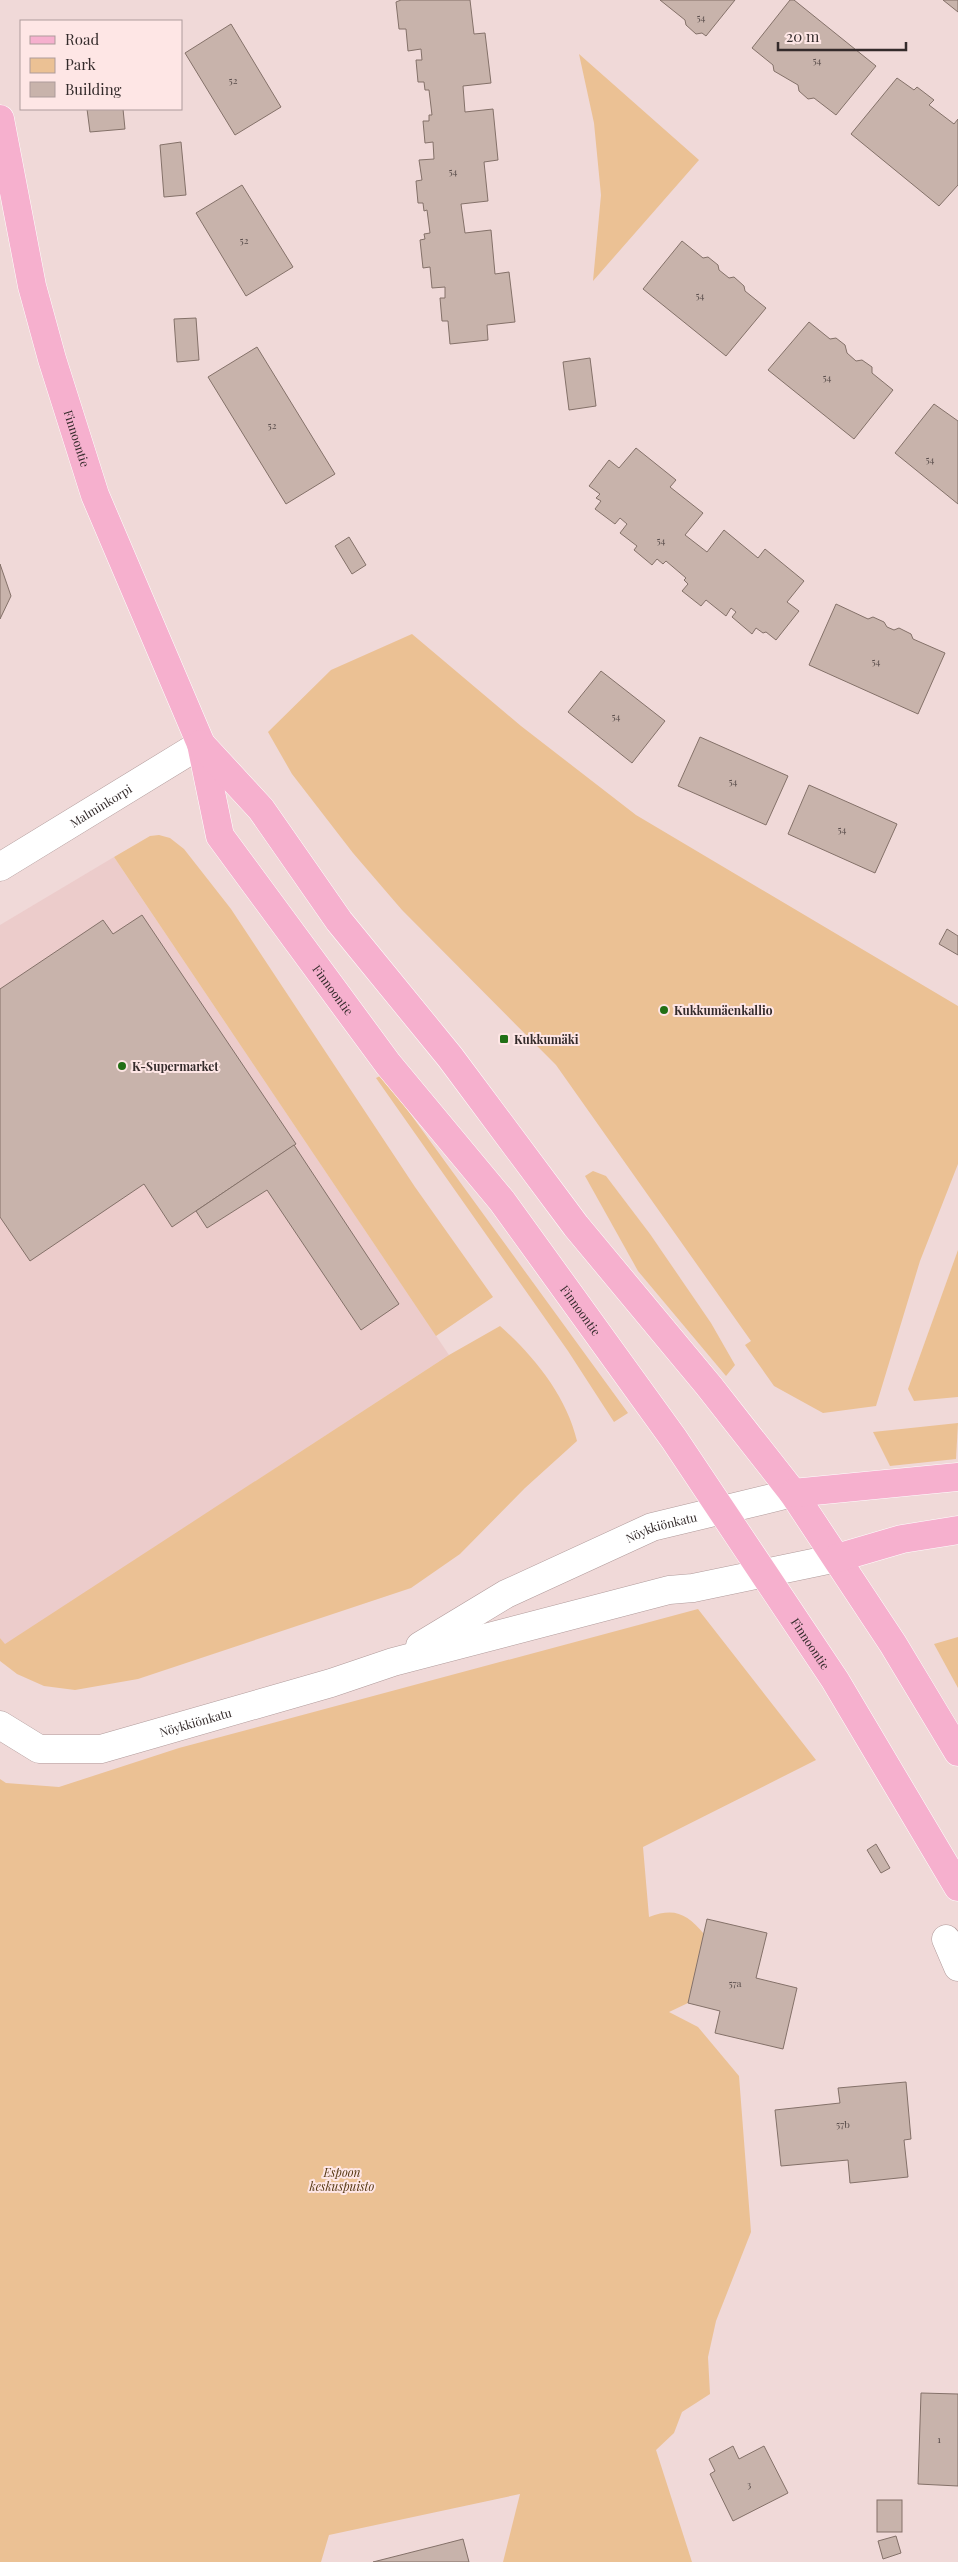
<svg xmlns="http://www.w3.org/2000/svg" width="958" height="2562" font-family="'Playfair Display',serif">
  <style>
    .built { fill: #eccccb }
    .green { fill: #ebc194 }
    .building { fill: #c8b3ab; stroke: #847169 }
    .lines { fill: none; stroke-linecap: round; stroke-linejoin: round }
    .minor-casing { stroke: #b09a9a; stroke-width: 29 }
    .major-casing { stroke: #fff; stroke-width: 29 }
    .minor { stroke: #fff; stroke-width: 28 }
    .major { stroke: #f6b0ce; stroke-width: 28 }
    .poi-dot { fill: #216f15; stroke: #fee6e5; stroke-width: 2 }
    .labels { text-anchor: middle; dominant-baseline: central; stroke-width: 4; stroke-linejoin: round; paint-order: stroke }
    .number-label { font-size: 10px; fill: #594d4b }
    .street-label { font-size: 12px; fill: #342b2b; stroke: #fee6e5 }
    .poi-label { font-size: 12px; font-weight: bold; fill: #342b2b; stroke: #fee6e5; text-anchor: start }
    .park-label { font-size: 12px; font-style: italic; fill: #563813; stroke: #fee6e5 }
  </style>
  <rect width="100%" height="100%" fill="#f0d9d8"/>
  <!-- built -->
  <polygon class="built" points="114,857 449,1355 5,1645 0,1638 0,925"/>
  <!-- green -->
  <g class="green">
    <polygon points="579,54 699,160 593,281 601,195 594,123"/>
    <polygon points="412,634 521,726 636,815 958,1006 958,1164 920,1261 876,1406 823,1413 774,1386 745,1345 751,1341 556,1065 402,910 353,853 292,774 268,732 331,670"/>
    <polygon points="159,835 170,838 184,849 231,909 415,1187 493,1297 436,1336 114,857 150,836"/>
    <polygon points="382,1075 628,1413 614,1422 568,1351 376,1078"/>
    <polygon points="593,1171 606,1176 650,1234 711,1323 735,1365 726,1376 638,1271 585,1176"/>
    <polygon points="958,1250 958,1397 914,1401 908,1389"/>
    <path d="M500 1326C534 1356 567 1397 577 1441L525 1488 460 1554 411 1588 138 1679 75 1690 44 1686 17 1674 0 1661V1638L5 1644 449 1355Z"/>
    <polygon points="958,1423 956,1459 890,1466 873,1432"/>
    <path d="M698 1609 816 1760 643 1847 649 1917C675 1907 687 1914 704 1934L688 2003 669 2012 698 2027 739 2076 751 2232 716 2321 708 2357 710 2394 682 2412 674 2433 656 2450 692 2562H503L520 2494 329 2535 321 2562H0V1779L6 1783 59 1787 179 1748Z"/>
    <polygon points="958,1637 958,1688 934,1644"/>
  </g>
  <!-- building -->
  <g class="building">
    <polygon points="401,0 470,0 474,34 485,33 491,83 463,86 465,112 493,109 498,160 484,162 488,201 461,204 465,233 491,230 495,274 509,272 515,322 487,325 488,340 450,344 448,321 442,321 440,298 445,298 445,287 432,288 430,267 423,268 420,240 425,239 424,234 430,233 427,210 424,211 423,203 418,203 416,181 422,180 419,160 434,159 433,142 425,143 423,121 429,121 429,115 432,115 429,90 425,90 424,82 418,82 416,60 422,60 421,49 408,51 406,29 399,29 396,2"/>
    <polygon points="660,0 735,0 706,36 702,33 696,34 686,25 685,20"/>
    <polygon points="790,0 794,0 876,66 836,115 814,98 808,99 799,91 798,85 774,71 773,65 752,48"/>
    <polygon points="943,0 958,0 958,12"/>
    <polygon points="231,24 281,107 235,135 185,53"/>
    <polygon points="897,78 914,90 917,87 934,100 929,105 954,124 958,119 958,185 939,206 851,134"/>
    <polygon points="87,109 123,109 125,129 90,132"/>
    <polygon points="181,142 186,195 164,197 160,145"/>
    <polygon points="242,185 293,267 246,296 196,213"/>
    <polygon points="682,241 703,258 708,257 718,265 719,270 729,278 734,277 744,286 745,291 766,308 726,356 643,289"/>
    <polygon points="196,318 199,360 177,362 174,319"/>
    <polygon points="809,322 830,339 836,338 845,345 847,353 856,361 862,360 872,367 872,373 893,390 854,439 768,370"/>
    <polygon points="257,347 335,474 286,504 208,377"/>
    <polygon points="590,358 596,406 569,410 563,362"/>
    <polygon points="934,404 958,421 958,504 895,453"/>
    <polygon points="636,448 676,480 670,487 703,513 685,535 707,552 724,530 758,558 765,549 804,581 787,602 799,611 776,640 766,632 763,633 756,628 752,634 732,617 736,612 731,608 726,616 706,600 701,606 682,591 688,584 684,580 686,578 666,561 663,564 657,559 652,565 634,550 637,546 620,533 627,524 620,518 615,524 595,509 601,501 596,498 600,494 589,486 609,460 619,468"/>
    <polygon points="349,537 366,565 352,574 335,546"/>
    <polygon points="0,564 11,596 0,619"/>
    <polygon points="836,604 868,619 873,617 884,622 887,627 894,630 899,628 911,634 913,639 945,653 918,714 809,665"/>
    <polygon points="601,671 665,721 632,763 568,712"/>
    <polygon points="700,737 788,776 766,825 678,786"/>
    <polygon points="809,785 897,824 875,873 788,834"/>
    <polygon points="142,915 296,1144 172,1227 144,1184 30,1261 0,1217 0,989 103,920 113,934"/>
    <polygon points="947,929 958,936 958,955 939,944"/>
    <polygon points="294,1145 399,1304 361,1330 267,1190 207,1228 196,1211"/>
    <polygon points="876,1844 890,1868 881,1873 867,1850"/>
    <polygon points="707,1919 767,1933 756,1978 797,1988 783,2049 715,2033 720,2011 688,2003"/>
    <polygon points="906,2082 911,2139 904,2140 908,2177 850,2183 848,2160 781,2166 775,2110 840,2103 838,2088"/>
    <polygon points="921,2393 958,2394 958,2486 918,2484"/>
    <polygon points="733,2446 739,2459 764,2446 788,2493 733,2521 710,2474 715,2471 709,2459"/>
    <rect x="877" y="2500" width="25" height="32"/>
    <polygon points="896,2536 901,2553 883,2559 878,2541"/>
    <polygon points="463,2539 469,2562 373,2562 436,2546"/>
  </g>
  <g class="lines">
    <!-- minor casing -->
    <g class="minor-casing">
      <g id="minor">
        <path id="s1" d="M0 867 201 744"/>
        <path id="s2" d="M420 1646 506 1594 652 1527 793 1493"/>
        <path id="s3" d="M0 1725 39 1749H101L331 1683 393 1662 669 1590 693 1588 837 1558"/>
        <polyline points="946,1939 958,1967"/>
      </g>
    </g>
    <!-- major casing -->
    <g class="major-casing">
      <g id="major">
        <path id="s4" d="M0 119 32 286 52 359 95 495 201 744 220 836 388 1064 502 1201 674 1439 835 1680 958 1887"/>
        <polyline points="201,744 261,809 339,921 450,1057 576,1226 709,1386 793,1493 893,1644 958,1752"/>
        <polyline points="793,1493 958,1477"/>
        <polyline points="837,1558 902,1539 958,1530"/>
      </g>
    </g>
    <!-- minor -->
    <use href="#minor" class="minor"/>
    <!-- major -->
    <use href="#major" class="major"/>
  </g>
  <!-- markers -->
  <g class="poi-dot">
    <circle cx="664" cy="1010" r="5"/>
    <rect x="499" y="1034" width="10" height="10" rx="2.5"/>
    <circle cx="122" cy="1066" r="5"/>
  </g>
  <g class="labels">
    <!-- number labels -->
    <g class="number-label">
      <text x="701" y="17">54</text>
      <text x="817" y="60">54</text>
      <text x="233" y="80">52</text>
      <text x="453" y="171">54</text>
      <text x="244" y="240">52</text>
      <text x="700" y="295">54</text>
      <text x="827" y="377">54</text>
      <text x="272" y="425">52</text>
      <text x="930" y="459">54</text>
      <text x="661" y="540">54</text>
      <text x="876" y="661">54</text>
      <text x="616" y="716">54</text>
      <text x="733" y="781">54</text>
      <text x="842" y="829">54</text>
      <text x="735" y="1983">57a</text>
      <text x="843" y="2124">57b</text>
      <text x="939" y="2439">1</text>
      <text x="749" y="2484">3</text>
    </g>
    <!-- street labels -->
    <g class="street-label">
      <text stroke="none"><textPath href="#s4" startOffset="329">Finnoontie</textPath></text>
      <text stroke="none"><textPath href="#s1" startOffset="118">Malminkorpi</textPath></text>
      <text stroke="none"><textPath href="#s4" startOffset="944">Finnoontie</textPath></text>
      <text stroke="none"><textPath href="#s4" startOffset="1349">Finnoontie</textPath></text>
      <text stroke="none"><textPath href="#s2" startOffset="270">Nöykkiönkatu</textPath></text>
      <text stroke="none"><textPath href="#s4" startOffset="1754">Finnoontie</textPath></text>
      <text stroke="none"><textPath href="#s3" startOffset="206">Nöykkiönkatu</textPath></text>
    </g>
    <!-- poi labels -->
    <g class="poi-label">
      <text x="674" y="1010">Kukkumäenkallio</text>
      <text x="514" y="1039">Kukkumäki</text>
      <text x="132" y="1066">K-Supermarket</text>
    </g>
    <!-- park labels -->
    <g class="park-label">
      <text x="342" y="2172">Espoon<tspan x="342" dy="14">keskuspuisto</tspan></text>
    </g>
  </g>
  <!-- legend -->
  <rect x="20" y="20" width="162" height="90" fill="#fee6e5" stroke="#ad9b9b"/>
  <rect x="30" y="36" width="25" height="8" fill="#f6b0ce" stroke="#ad9b9b"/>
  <text x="65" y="45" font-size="15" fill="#342b2b">Road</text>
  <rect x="30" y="58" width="25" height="15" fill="#ebc194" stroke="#ad9b9b"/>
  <text x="65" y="70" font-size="15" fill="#342b2b">Park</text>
  <rect x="30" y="82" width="25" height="15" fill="#c8b3ab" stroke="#ad9b9b"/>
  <text x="65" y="95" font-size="15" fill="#342b2b">Building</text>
  <!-- scale -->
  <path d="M778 42v8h128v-8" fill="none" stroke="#342b2b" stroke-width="2.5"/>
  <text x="786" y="42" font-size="15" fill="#342b2b" stroke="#fee6e5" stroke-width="4" paint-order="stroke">20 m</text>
</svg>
